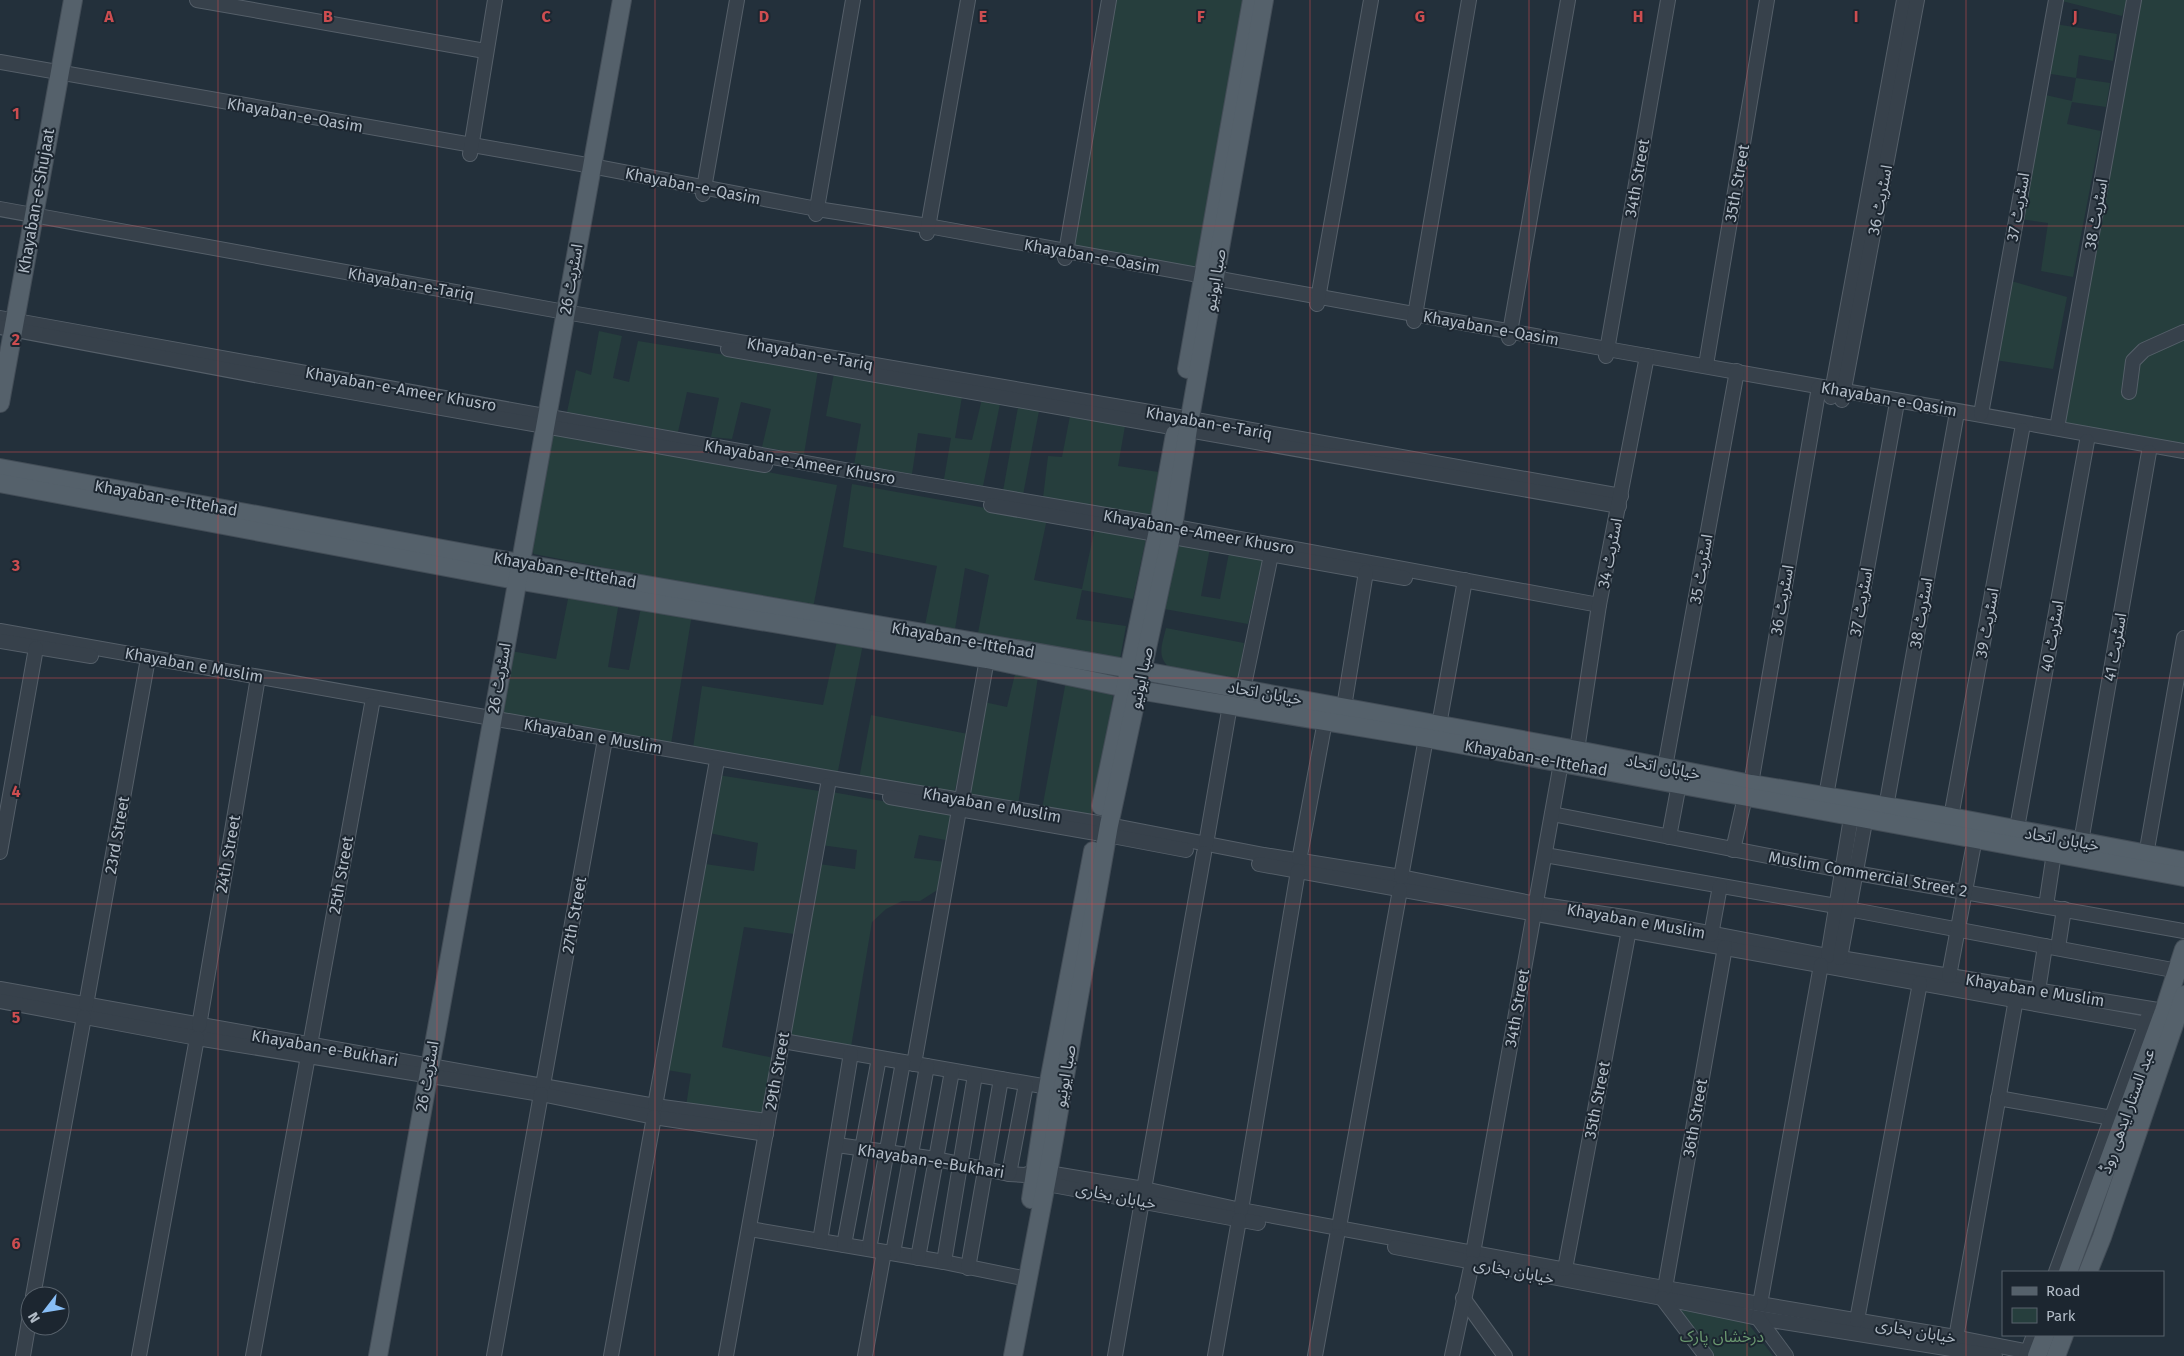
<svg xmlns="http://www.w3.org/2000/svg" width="2184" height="1356" font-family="'Fira Sans','Noto Sans Arabic',sans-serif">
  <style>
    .green { fill: #263e3d }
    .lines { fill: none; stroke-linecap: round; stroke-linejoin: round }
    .minor-casing { stroke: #555f69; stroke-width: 16 }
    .major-casing { stroke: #434d57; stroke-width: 20 }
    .minor { stroke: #37414b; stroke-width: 14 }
    .major { stroke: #55616b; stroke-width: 18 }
    .grid { fill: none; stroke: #cd4d50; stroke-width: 1; stroke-opacity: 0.55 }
    .labels { text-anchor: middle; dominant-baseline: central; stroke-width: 4; stroke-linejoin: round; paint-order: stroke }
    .street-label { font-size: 16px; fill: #b2bcc7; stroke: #1c2630 }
    .park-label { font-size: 16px; fill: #6a986f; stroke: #1c2630 }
    .grid-label { font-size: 16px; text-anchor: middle; font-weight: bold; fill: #cd4d50; stroke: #1c2630; stroke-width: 4; stroke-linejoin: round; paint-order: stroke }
  </style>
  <rect width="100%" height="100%" fill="#23303b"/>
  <!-- green -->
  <g class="green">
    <polygon points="1112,0 1246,0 1195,269 1069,249"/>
    <polygon points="2058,0 2127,0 2122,16"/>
    <polygon points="2136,0 2184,0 2184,444 2064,423"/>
    <polygon points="2055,24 2117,34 2113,61 2079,55 2076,78 2110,83 2106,107 2072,102 2067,124 2101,131 2073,277 2041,271 2048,223 2020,219 2041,94 2072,101 2076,78 2045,73"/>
    <polygon points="2011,281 2067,297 2053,369 1995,360"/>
    <polygon points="599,331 622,336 613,378 629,382 638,341 818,370 804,454 762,447 771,409 741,402 732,439 711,437 719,398 687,392 678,432 567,412 576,370 591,375"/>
    <polygon points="834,373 962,397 955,438 972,440 982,399 1000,404 983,486 944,479 951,438 918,433 912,474 854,465 861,424 826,416"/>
    <polygon points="1018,407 1039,411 1023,495 1003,491"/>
    <polygon points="1070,416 1125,426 1118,466 1159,472 1151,517 1043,498 1048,456 1062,457"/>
    <polygon points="555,432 837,485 813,608 534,554 529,546 549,433"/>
    <polygon points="852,484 1047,519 1034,580 1082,589 1095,527 1146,539 1133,599 1082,590 1076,619 1126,626 1120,659 1115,661 978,633 989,575 965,568 955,629 925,625 937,566 843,547"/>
    <polygon points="1173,541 1210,548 1201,596 1220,599 1229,553 1263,558 1248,624 1159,608"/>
    <polygon points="569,594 619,602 608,667 629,670 641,607 692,614 671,744 498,713 511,651 556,659"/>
    <path d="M1166 628 1244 643 1239 678 1169 667C1156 656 1163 642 1166 628Z"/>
    <polygon points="837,641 863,644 837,776 693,748 702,686 823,705"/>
    <polygon points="1016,670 1038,677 1018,805 968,798 984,702 1007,707"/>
    <polygon points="1066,681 1104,689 1113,696 1096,809 1087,818 1042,809"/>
    <polygon points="871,715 968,734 954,794 859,779"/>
    <polygon points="718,775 819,791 794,934 744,927 722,1047 774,1058 765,1118 686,1106 691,1074 667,1070 705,864 754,871 758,843 709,833"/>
    <polygon points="832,792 955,814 951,841 919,835 914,858 945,862 942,887 920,901 902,901 886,909 872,922 851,1047 787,1038 819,864 855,869 857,850 821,845"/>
    <polygon points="1675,1308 1744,1318 1773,1356 1710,1356"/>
  </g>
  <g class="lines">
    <!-- minor casing -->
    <g class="minor-casing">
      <g id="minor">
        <polyline points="197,0 485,51"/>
        <polyline points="0,62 581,164 817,209 928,226 1607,349 2184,451"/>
        <polyline points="470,154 495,0"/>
        <polyline points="703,194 737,0"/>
        <polyline points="0,209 565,312 1179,417 1621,496"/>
        <polyline points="816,214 853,0"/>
        <polyline points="927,233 968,0"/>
        <polyline points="1065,258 1109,0"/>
        <polyline points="1317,304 1371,0"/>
        <polyline points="0,318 895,479 1159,524 1599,605"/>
        <polyline points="1414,321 1469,0"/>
        <polyline points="0,327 260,376 765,465"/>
        <polyline points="1509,338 1568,0"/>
        <polyline points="728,349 1619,506"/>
        <polyline points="1606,356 1668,0"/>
        <polyline points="1706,365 1767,0"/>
        <polyline points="2129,392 2133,361 2144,350 2184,332"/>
        <polyline points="1831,397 1904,0"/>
        <polyline points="1842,400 1917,0"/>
        <polyline points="1981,414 2056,0"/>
        <polyline points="2057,428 2134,0"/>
        <polyline points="991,505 1405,578"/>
        <polyline points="0,631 830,778 1098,823"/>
        <polyline points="0,641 91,656"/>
        <polyline points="1243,690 1271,555"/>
        <polyline points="1344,707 1366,572"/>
        <polyline points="1439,725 1465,580"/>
        <polyline points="1577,750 1599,605 1647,356"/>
        <polyline points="1665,767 1737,371"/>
        <polyline points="1751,784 1819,387"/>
        <polyline points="1826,796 1896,408"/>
        <polyline points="890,797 1096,833"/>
        <polyline points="962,799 987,659"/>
        <polyline points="1886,807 1956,418"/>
        <polyline points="1552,814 1856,873 2184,931"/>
        <polyline points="1951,817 2022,430"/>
        <polyline points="1109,825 1264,855 1401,877 1536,904 1631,918 1828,956 2164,1011"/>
        <polyline points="1107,835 1186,850"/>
        <polyline points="1669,837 1679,784"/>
        <polyline points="2015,839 2087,441"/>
        <polyline points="2081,842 2149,452"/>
        <polyline points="1206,844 1230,705"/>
        <polyline points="1733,850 1745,797"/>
        <polyline points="0,852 36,648"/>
        <polyline points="1545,855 1836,906"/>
        <polyline points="2146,855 2184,638"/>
        <polyline points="1299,861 1325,721"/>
        <polyline points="1259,864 2158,1026"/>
        <polyline points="1401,877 1426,738"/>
        <polyline points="2046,906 2054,853"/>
        <polyline points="1848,909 2178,971"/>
        <polyline points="1711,935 1720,886"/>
        <polyline points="2058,948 2064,909"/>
        <polyline points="1828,956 1853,806"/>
        <polyline points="1840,958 1867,811"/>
        <polyline points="1949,976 1975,838"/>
        <polyline points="0,989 655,1106 768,1121"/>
        <polyline points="2038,991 2045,946"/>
        <polyline points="0,1001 197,1038 541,1094 654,1117 766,1134"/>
        <polyline points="86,1005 147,664"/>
        <polyline points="199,1026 257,683"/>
        <polyline points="783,1041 1048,1087"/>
        <polyline points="310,1045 372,704"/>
        <polyline points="914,1064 959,810"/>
        <polyline points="543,1085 604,745"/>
        <polyline points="1998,1098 2112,1118"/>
        <polyline points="655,1106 716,766"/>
        <polyline points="837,1145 936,1159 1009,1174 1025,1175 1036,1171 1144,1189 1241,1210 1653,1286 1949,1336 2050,1356"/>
        <polyline points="1009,1174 1026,1084"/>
        <polyline points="1036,1182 1258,1223"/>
        <polyline points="1144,1189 1204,853"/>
        <polyline points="1241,1210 1298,871"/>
        <polyline points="1339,1227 1400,890"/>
        <polyline points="750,1229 944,1262 1027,1279"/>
        <polyline points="820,1241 851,1053"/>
        <polyline points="844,1245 879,1058"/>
        <polyline points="1395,1247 1662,1298 1758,1318 1995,1356"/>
        <polyline points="869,1249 903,1062"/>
        <polyline points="893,1253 927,1066"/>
        <polyline points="1473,1253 1561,763"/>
        <polyline points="918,1258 952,1071"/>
        <polyline points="944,1262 975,1075"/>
        <polyline points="968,1268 1001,1079"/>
        <polyline points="1565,1269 1629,930"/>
        <polyline points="2056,1272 2148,1017"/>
        <polyline points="1665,1288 1725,947"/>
        <polyline points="33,1296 84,1017"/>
        <polyline points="1463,1298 1505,1356"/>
        <polyline points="1662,1298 1706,1356"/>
        <polyline points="1760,1304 1821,965"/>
        <polyline points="1758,1318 1786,1356"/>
        <polyline points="1857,1320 1920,983"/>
        <polyline points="1956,1338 2016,999"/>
        <polyline points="23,1356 30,1315"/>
        <polyline points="139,1356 197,1038"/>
        <polyline points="253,1356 308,1056"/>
        <polyline points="494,1356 541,1094"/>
        <polyline points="611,1356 654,1117"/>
        <polyline points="726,1356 828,785"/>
        <polyline points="865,1356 884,1252"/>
        <polyline points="1115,1356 1142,1201"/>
        <polyline points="1215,1356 1239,1220"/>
        <polyline points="1315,1356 1337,1236"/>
        <polyline points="1452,1356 1472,1263"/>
        <polyline points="2026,1356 2034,1335"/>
      </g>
    </g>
    <!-- major casing -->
    <g class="major-casing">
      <g id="major">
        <polyline points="1187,369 1252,0"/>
        <polyline points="0,403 73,0"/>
        <polyline points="0,468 519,563 1143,671 1577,750 1751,784 1951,817 2184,861"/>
        <polyline points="0,483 505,578 987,659 1126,688 1426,738 2184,877"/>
        <polyline points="1101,806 1157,535 1175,434"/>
        <polyline points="1031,1199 1048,1087 1093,851"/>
        <polyline points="2068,1272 2164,1011 2184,949"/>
        <polyline points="2088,1272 2102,1237 2184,995"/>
        <polyline points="378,1356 622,0"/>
        <polyline points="1013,1356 1048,1173 1109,825 1173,527 1188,429 1264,0"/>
        <polyline points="2037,1356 2045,1335"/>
        <polyline points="2056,1356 2064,1335"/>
      </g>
    </g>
    <!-- minor -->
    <use href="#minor" class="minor"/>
    <!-- major -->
    <use href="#major" class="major"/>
  </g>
  <!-- grid -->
  <path class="grid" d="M218 0V1356M437 0V1356M655 0V1356M874 0V1356M1092 0V1356M1310 0V1356M1529 0V1356M1747 0V1356M1966 0V1356M0 226H2184M0 452H2184M0 678H2184M0 904H2184M0 1130H2184"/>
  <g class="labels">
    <!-- street labels -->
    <g class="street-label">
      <text transform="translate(295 115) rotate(10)">Khayaban-e-Qasim</text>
      <text transform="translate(1637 178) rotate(-80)">34th Street</text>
      <text transform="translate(1737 183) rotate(-80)">35th Street</text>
      <text transform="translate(693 186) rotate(11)">Khayaban-e-Qasim</text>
      <text transform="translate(1880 200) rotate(-79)">اسٹریٹ 36</text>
      <text transform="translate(36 201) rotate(-80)">Khayaban-e-Shujaat</text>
      <text transform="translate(2018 207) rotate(-80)">اسٹریٹ 37</text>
      <text transform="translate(2096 214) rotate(-80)">اسٹریٹ 38</text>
      <text transform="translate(1092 256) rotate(10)">Khayaban-e-Qasim</text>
      <text transform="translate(571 279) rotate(-80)">اسٹریٹ 26</text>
      <text transform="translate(1215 280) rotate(-80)">صبا ایونیو</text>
      <text transform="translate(411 284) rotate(10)">Khayaban-e-Tariq</text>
      <text transform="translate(1491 328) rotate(10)">Khayaban-e-Qasim</text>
      <text transform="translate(810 354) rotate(10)">Khayaban-e-Tariq</text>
      <text transform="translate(401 389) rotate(10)">Khayaban-e-Ameer Khusro</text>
      <text transform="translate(1889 399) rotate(10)">Khayaban-e-Qasim</text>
      <text transform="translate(1209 423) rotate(10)">Khayaban-e-Tariq</text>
      <text transform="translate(800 462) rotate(10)">Khayaban-e-Ameer Khusro</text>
      <text transform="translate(166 498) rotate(10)">Khayaban-e-Ittehad</text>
      <text transform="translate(1199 532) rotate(10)">Khayaban-e-Ameer Khusro</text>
      <text transform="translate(1610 553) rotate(-79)">اسٹریٹ 34</text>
      <text transform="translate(1701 569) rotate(-80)">اسٹریٹ 35</text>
      <text transform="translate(565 570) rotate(10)">Khayaban-e-Ittehad</text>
      <text transform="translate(1782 600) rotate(-80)">اسٹریٹ 36</text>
      <text transform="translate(1861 602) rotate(-80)">اسٹریٹ 37</text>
      <text transform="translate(1921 613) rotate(-80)">اسٹریٹ 38</text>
      <text transform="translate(1987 623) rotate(-80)">اسٹریٹ 39</text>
      <text transform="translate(2052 636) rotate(-80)">اسٹریٹ 40</text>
      <text transform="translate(963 640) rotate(10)">Khayaban-e-Ittehad</text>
      <text transform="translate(2115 647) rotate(-80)">اسٹریٹ 41</text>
      <text transform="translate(194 665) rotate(10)">Khayaban e Muslim</text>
      <text transform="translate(499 678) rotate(-80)">اسٹریٹ 26</text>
      <text transform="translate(1141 678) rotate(-78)">صبا ایونیو</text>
      <text transform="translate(1265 693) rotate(10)">خیابان اتحاد</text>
      <text transform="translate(593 736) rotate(10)">Khayaban e Muslim</text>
      <text transform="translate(1536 758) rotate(10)">Khayaban-e-Ittehad</text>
      <text transform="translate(1663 767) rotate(11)">خیابان اتحاد</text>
      <text transform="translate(992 805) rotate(10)">Khayaban e Muslim</text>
      <text transform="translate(117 835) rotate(-80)">23rd Street</text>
      <text transform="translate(2062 839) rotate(10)">خیابان اتحاد</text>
      <text transform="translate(228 854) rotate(-80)">24th Street</text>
      <text transform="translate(1868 874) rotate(10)">Muslim Commercial Street 2</text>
      <text transform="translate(341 875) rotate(-80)">25th Street</text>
      <text transform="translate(574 915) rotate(-80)">27th Street</text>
      <text transform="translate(1636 921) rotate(10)">Khayaban e Muslim</text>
      <text transform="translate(2035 990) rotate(9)">Khayaban e Muslim</text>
      <text transform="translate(1517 1008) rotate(-80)">34th Street</text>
      <text transform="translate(325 1048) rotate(10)">Khayaban-e-Bukhari</text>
      <text transform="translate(777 1071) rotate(-80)">29th Street</text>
      <text transform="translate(427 1076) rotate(-80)">اسٹریٹ 26</text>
      <text transform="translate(1065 1076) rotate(-80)">صبا ایونیو</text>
      <text transform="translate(1597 1100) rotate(-79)">35th Street</text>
      <text transform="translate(2127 1111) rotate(-70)">عبد الستار ایدھی روڈ</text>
      <text transform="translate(1695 1118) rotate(-80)">36th Street</text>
      <text transform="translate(931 1161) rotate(9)">Khayaban-e-Bukhari</text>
      <text transform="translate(1116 1196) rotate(11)">خیابان بخاری</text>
      <text transform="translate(1514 1271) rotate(11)">خیابان بخاری</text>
      <text transform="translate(1916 1331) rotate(10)">خیابان بخاری</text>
    </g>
    <!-- park labels -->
    <g class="park-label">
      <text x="1722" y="1336">درخشاں پارک</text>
    </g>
  </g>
  <g class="grid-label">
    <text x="109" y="22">A</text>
    <text x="328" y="22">B</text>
    <text x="546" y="22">C</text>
    <text x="764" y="22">D</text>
    <text x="983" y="22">E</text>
    <text x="1201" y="22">F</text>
    <text x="1420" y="22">G</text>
    <text x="1638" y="22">H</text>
    <text x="1856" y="22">I</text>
    <text x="2075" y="22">J</text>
    <text x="16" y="119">1</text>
    <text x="16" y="345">2</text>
    <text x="16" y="571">3</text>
    <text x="16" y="797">4</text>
    <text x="16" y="1023">5</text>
    <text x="16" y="1249">6</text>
  </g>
  <!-- legend -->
  <rect x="2002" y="1271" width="162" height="65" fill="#1c2630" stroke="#58626c"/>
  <rect x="2012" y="1287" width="25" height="8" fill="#55616b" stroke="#58626c"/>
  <text x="2046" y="1296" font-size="15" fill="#b2bcc7">Road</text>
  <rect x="2012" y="1308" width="25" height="15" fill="#263e3d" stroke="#58626c"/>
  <text x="2046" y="1321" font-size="15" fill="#b2bcc7">Park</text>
  <!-- north arrow -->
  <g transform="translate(45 1311) rotate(239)"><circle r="24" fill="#1c2630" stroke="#58626c"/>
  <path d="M0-4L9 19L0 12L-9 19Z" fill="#88bef6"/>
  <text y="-8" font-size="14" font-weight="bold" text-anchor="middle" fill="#b2bcc7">N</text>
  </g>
</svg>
